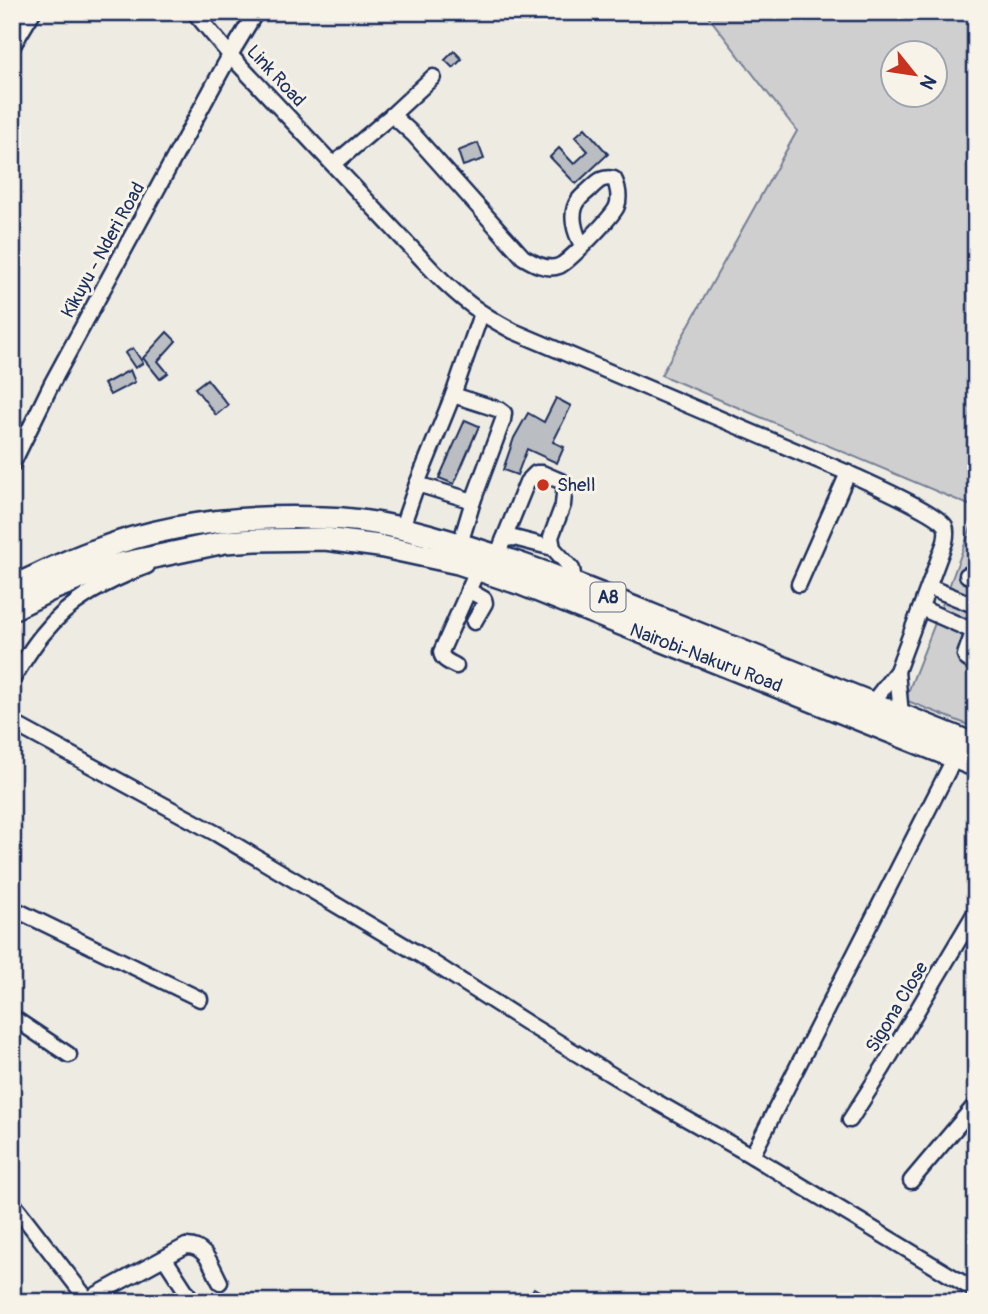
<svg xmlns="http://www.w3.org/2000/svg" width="988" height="1314" font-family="Pangolin,sans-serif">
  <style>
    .green { fill: #cfcfcf; stroke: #757f96; stroke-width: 2; fill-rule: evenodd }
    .building { fill: #babdc2; stroke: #1b2f5e; stroke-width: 2 }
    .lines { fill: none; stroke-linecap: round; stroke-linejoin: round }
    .minor-casing { stroke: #1b2f5e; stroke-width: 19 }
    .highway-casing { stroke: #1b2f5e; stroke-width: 26 }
    .minor { stroke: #f7f3e8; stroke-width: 14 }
    .highway { stroke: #f7f3e8; stroke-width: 21 }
    .poi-dot { fill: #c8321e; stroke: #f7f3e8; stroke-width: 2.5 }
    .labels { text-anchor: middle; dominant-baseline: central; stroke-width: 6; stroke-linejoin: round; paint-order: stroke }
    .shield { fill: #f7f3e8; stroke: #5d6a87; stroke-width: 2 }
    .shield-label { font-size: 18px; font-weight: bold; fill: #1b2f5e }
    .street-label { font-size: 19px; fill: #1b2f5e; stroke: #f7f3e8 }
    .poi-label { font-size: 19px; fill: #1b2f5e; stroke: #f7f3e8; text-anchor: start }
  </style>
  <rect width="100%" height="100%" fill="#eeebe2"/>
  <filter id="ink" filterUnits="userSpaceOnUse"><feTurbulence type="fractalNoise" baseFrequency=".0143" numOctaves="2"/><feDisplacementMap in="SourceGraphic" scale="14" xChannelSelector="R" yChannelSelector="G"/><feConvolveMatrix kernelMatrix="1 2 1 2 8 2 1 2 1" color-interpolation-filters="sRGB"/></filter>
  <g filter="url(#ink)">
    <!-- green -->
    <g class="green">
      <path d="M705 12H976V508L661 375 797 131ZM894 52H936V94H894Z"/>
      <polygon points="976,514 976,728 905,700 946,595"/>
    </g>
    <!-- building -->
    <g class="building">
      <polygon points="454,51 462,59 453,68 445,60"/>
      <polygon points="585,128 608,154 576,184 550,157 559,148 574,164 588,151 575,137"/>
      <polygon points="478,143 484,159 463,166 458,151"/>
      <polygon points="167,332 176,341 158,361 168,373 160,379 143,358"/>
      <polygon points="133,348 143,363 135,368 125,353"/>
      <polygon points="130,370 135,382 110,395 104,384"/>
      <polygon points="207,379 228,405 216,415 195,388"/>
      <polygon points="556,398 571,406 553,442 564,447 557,463 527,449 517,475 503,470 514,438 528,413 544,422"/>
      <polygon points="465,420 479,426 454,484 439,478"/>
      <polygon points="534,1288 546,1295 542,1302 538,1302 529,1296"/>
    </g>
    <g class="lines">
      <!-- minor casing -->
      <g class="minor-casing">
        <g id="minor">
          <path d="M194 12 230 55 435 273C462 300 479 313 513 331L848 473C865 481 938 513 945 526 947 530 946 537 945 542L897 671 872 703"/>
          <polyline points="12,47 33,12"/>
          <polyline points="392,115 433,77"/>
          <path d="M334 164 392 115 414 135 523 257C533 263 547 271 559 266 568 263 614 215 617 206 620 198 618 186 614 179 603 176 598 181 590 189 586 193 580 197 578 201 569 214 575 233 582 245"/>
          <polyline points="453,395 500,410 504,413 503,420 473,501"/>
          <polyline points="12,465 52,383 230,55 256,12"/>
          <polyline points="417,484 453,395 481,314"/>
          <polyline points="402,527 417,484 473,501 460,544"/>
          <polyline points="504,539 514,538 553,548"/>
          <polyline points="497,556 527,482 536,473 542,473 565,483 563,505 551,537 553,548 572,569 575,584"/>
          <polyline points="967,575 976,578"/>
          <polyline points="799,584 848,473"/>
          <polyline points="929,587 976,606"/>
          <polyline points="468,590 484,599 485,603 474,622"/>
          <polyline points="921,608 973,631"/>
          <polyline points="976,624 965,655 967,659 976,665"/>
          <path d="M456 666C449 662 442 660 441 652L478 569"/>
          <polyline points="897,671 901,715"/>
          <path d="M12 680C22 664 31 648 43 634 70 600 107 581 147 566"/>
          <polyline points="12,727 20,727 217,834 422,956 530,1025 653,1100 752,1156 976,1291"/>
          <polyline points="12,908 200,999"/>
          <polyline points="12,1017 69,1055"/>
          <polyline points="850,1120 883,1068 976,911"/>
          <polyline points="752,1156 955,757"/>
          <polyline points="911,1181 976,1104"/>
          <polyline points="12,1202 87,1299"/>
          <polyline points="165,1259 193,1302"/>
          <path d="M83 1302 186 1246C206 1245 212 1267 220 1282"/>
        </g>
      </g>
      <!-- highway casing -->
      <g class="highway-casing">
        <g id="highway">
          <path d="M12 587C39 575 66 561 94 551 166 523 247 515 323 518 373 519 421 532 468 547 531 566 591 590 652 615 760 658 868 701 976 745"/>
          <polyline points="12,609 48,591 111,566 225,542 256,540 325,539 379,546 458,563 521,584 976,766"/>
        </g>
      </g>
      <!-- minor -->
      <use href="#minor" class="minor"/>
      <!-- highway -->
      <use href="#highway" class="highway"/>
    </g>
  </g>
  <!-- markers -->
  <circle class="poi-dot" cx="543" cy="485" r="7"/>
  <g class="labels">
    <!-- shield labels -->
    <rect class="shield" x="590.5" y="582.5" width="35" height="29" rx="5"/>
    <g class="shield-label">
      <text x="608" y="597">A8</text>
    </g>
    <!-- street labels -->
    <g class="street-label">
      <text transform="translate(276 76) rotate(47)">Link Road</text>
      <text transform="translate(103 250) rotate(-61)">Kikuyu - Nderi Road</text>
      <text transform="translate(706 658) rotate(21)">Nairobi-Nakuru Road</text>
      <text transform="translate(897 1007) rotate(-59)">Sigona Close</text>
    </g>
    <!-- poi labels -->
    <g class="poi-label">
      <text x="557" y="485">Shell</text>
    </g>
  </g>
  <!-- margin -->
  <rect width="988" height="1314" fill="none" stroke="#f7f3e8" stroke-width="42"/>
  <rect x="21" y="21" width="946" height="1272" fill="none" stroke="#1b2f5e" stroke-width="2.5" filter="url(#ink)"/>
  <!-- north arrow -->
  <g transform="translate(914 74) rotate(120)"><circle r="33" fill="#f7f3e8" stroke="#9fa5b1" stroke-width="2"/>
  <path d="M0-5L12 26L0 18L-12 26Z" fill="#c8321e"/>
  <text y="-10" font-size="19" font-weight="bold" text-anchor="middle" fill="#1b2f5e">N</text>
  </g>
</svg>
